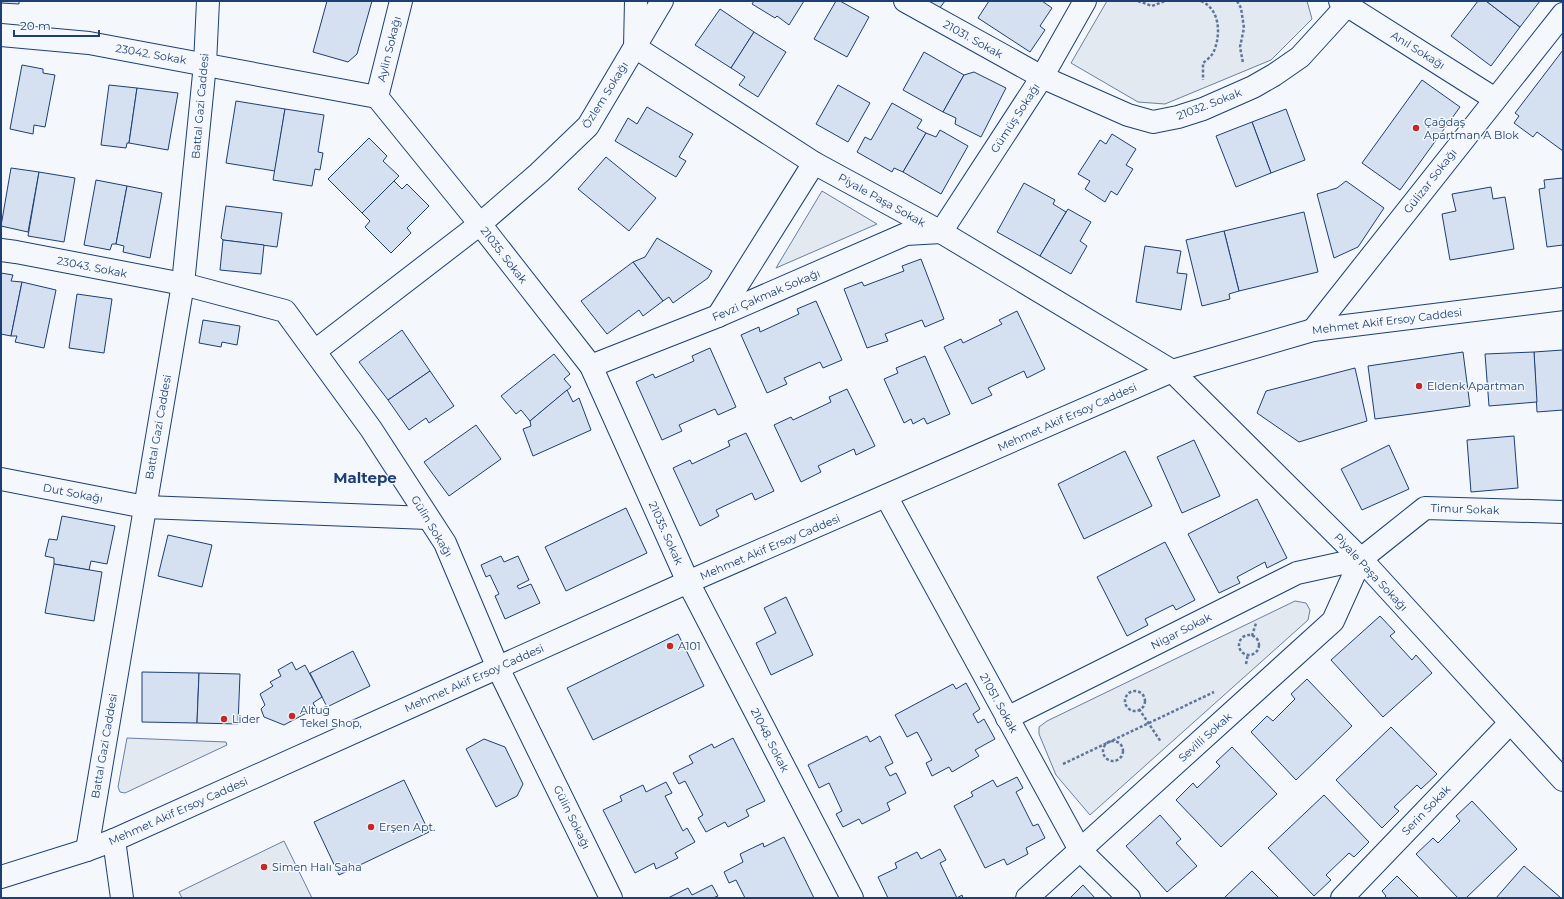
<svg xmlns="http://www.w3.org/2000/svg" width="1564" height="899" font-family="Montserrat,sans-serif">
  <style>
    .green { fill: #e3e9f0; stroke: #687fa3 }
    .building { fill: #d5e0f0; stroke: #1d3f73 }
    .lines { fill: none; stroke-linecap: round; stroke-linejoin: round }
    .minor-casing { stroke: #1d3f73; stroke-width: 24 }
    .secondary-casing { stroke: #1d3f73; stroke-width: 24 }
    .path { stroke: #5e769c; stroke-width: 2.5; stroke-dasharray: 3 2; stroke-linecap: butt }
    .minor { stroke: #f4f7fb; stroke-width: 22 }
    .secondary { stroke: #f4f7fb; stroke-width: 22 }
    .poi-dot { fill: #c62828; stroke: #f4f7fb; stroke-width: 1.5 }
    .labels { text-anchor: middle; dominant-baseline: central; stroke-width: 3; stroke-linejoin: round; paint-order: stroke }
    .street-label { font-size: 11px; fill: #1d3f73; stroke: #f4f7fb }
    .poi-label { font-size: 11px; fill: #1d3f73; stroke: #f4f7fb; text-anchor: start }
    .district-label { font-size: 15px; font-weight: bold; fill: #1d3f73; stroke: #f4f7fb }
  </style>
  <rect width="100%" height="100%" fill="#f4f7fb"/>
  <!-- green -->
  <g class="green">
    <polygon points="1107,1 1307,1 1312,19 1271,60 1165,104 1138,102 1071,63"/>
    <polygon points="822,191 877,224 776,268"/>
    <polygon points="1295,601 1306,603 1310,610 1308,620 1090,815 1056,775 1039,734 1039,727 1047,721"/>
    <polygon points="127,738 226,742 227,745 125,793 120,792 118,787"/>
    <polygon points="284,841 312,898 182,898 179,892"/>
  </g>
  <!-- building -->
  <g class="building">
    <polygon points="1,1 19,1 19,4 1,3"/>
    <polygon points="327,1 372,1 357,54 348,62 313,52"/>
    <polygon points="754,1 804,1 789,25 777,16 775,18 752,4"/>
    <polygon points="836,1 840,1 869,17 847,57 814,39"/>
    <polygon points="927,1 945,1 939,9"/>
    <polygon points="989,1 1042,1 1052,8 1040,26 1045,30 1030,52 978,18"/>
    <polygon points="1478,1 1486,1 1520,27 1491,66 1451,36"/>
    <polygon points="1486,1 1540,1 1520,27"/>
    <polygon points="720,9 754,32 731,68 695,45"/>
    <polygon points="754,32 786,52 758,97 739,85 745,77 731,68"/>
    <polygon points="1563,50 1563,151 1537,132 1533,137 1514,123 1519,116 1515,113"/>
    <polygon points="924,52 964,75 943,112 903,90"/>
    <polygon points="22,65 43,69 43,73 55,75 45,127 34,125 33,134 10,129"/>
    <polygon points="974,72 1006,88 981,137 955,124 956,118 943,112 964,75"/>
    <polygon points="1422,80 1460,107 1400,190 1362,163"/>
    <polygon points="109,85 137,88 129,143 127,143 126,148 101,145"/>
    <polygon points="838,85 870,103 848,142 816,124"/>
    <polygon points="137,88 178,93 168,150 129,143"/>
    <polygon points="236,101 285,109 275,171 226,163"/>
    <polygon points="892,103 922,120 917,128 926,133 903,172 894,168 892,172 857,152 865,137 871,140"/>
    <polygon points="647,107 693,134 679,157 686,161 676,177 615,141 628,118 637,124"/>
    <polygon points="285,109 324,115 318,152 323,153 320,170 315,169 312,186 273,180"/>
    <polygon points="1286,109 1305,160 1271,173 1252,122"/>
    <polygon points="1252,122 1271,173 1236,187 1216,136"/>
    <polygon points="940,130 968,146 941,194 903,172 926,133 936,137"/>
    <polygon points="1112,134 1136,149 1126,165 1133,169 1117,195 1111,191 1105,202 1085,189 1090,181 1078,174 1100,140 1106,144"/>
    <polygon points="369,138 387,156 383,161 399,176 362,213 328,179"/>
    <polygon points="606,157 656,198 629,231 578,189"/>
    <polygon points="11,168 39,172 28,232 1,226"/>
    <polygon points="39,172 75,178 64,242 28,236"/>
    <polygon points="1563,178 1563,245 1547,247 1539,189 1545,188 1544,180"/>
    <polygon points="96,180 127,186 116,244 112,244 110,250 84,245"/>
    <polygon points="394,181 402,189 407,184 429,206 407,228 411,233 391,253 365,227 370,221 362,213"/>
    <polygon points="1346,181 1384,208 1358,247 1334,258 1317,194 1337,188"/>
    <polygon points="1024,183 1055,200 1053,204 1066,212 1040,256 997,232"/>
    <polygon points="127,186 162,193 150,258 123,252 124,246 116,244"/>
    <polygon points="1491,187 1493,199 1505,197 1514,249 1450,260 1442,214 1456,211 1452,194"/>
    <polygon points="226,206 282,213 277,247 223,240 221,238"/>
    <polygon points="1068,209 1091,222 1080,241 1087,246 1071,274 1040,256"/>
    <polygon points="1304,212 1318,272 1239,291 1224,231"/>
    <polygon points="1224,231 1239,291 1229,294 1230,299 1202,306 1186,240"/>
    <polygon points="657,238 712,271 708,278 673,303 669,297 663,301 633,262 645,257"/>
    <polygon points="223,240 264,245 261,274 220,270"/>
    <polygon points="1145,246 1181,251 1177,273 1187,274 1181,310 1136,302"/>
    <polygon points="921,259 944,319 925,327 922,320 885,334 888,341 867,348 844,289 862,282 864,286 904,271 902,266"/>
    <polygon points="633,262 663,301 643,316 639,310 607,334 581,301"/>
    <polygon points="1,273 13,275 11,281 22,282 11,336 1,334 1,335"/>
    <polygon points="22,282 56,290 44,348 15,342 17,336 11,336"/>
    <polygon points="77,294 112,299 104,353 69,348"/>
    <polygon points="816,301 842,360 823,368 820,362 784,378 787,384 767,393 741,335 759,327 760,332 799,314 797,309"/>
    <polygon points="1017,311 1045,369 1027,378 1024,371 988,388 992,395 972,404 944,347 961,339 963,343 1002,324 999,320"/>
    <polygon points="203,320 240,326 237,345 222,342 221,347 199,343"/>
    <polygon points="402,330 430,371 388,400 359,362"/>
    <polygon points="710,348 736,407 718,415 715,409 679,425 682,431 662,440 636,382 653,374 655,378 694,361 692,356"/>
    <polygon points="1563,350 1563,410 1537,412 1534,352"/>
    <polygon points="1463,352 1470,406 1375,419 1368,366"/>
    <polygon points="1534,352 1537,402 1489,406 1485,354"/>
    <polygon points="554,354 570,374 564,379 571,387 530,421 521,410 516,414 501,396"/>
    <polygon points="925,356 950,414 927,424 924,418 913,424 911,419 904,423 884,379 898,373 896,368"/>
    <polygon points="1355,368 1367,421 1299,442 1257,413 1266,391"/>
    <polygon points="430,371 454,406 429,423 426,418 409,430 388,400"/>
    <polygon points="847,389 875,446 856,455 854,449 818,466 821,472 801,482 774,425 791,417 793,420 831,402 829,397"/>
    <polygon points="567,390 573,402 579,398 591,430 533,456 523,429 531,426 530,421"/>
    <polygon points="476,425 501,459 449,496 424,462"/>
    <polygon points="746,433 774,491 755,500 752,493 716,510 719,516 700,526 673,468 690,460 692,464 730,446 728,441"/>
    <polygon points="1514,436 1518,488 1471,492 1467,440"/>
    <polygon points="1194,440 1220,496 1182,513 1157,457"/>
    <polygon points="1389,445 1409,489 1362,510 1341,469"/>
    <polygon points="1125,451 1152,506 1084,539 1058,484"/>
    <polygon points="1257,499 1287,558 1267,568 1265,562 1237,577 1240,583 1219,593 1188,534"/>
    <polygon points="626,508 647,553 566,591 545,547"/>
    <polygon points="62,516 115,526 107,564 91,561 89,570 54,564 54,558 45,556 49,539 57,540"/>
    <polygon points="168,535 212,545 202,587 158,576"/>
    <polygon points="1165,542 1195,600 1176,610 1173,605 1145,619 1148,625 1127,636 1097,577"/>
    <polygon points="501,556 504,562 518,556 529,580 517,586 519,589 531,584 540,603 505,619 495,596 499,594 490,575 486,577 481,565"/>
    <polygon points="54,564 102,572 94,621 45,613"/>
    <polygon points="786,597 813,655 771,675 756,643 776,633 764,608"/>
    <polygon points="1380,616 1395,632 1390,636 1412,660 1416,655 1432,673 1383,717 1331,660"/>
    <polygon points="678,634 704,686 593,740 567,688"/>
    <polygon points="353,651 370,686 327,707 310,673"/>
    <polygon points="292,662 296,670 305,665 322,697 313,703 316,708 284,725 264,717 261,709 265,705 260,694 273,686 270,682 281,676 278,670"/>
    <polygon points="142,672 199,673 197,723 142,722"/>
    <polygon points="199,673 240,674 238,724 197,723"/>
    <polygon points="1307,679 1352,726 1296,780 1251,732 1267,716 1273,721 1295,699 1291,694"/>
    <polygon points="966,683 980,709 973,714 978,723 984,719 995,739 975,750 979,756 952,772 949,767 932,776 926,763 932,760 917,732 907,737 895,715 953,684 956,689"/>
    <polygon points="1391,727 1437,774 1421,789 1417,785 1394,807 1399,811 1382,828 1336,780"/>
    <polygon points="867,736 870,742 880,736 893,763 885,767 890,776 896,773 906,793 887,803 890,810 862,824 859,819 843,827 836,814 842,811 829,783 819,788 808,765"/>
    <polygon points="733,738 765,801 746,810 749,816 728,827 725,822 706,832 698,818 703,815 685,781 679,784 673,773 693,763 689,756 712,744 714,748"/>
    <polygon points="484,739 505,747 523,784 517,796 496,807 466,749"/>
    <polygon points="1232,747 1277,794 1221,847 1176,800 1193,783 1197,788 1220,766 1216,762"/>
    <polygon points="1017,777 1023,788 1016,792 1033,826 1038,824 1045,838 1026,848 1028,854 1007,865 1004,859 985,868 954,806 973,796 971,792 993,780 997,787"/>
    <polygon points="404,780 429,832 339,875 314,822"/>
    <polygon points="666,782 672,793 665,796 683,831 687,828 695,842 675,853 678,858 656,869 654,863 635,873 603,810 622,801 620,796 643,785 646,792"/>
    <polygon points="1324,795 1369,842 1354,857 1349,853 1326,875 1331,880 1314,896 1268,848"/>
    <polygon points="1472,801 1517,849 1466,898 1458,898 1416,854 1433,838 1438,843 1460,821 1456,816"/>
    <polygon points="1160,815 1181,839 1176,843 1197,866 1167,892 1126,846"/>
    <polygon points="784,837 814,898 745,898 736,880 729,883 724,872 743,862 740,854 763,843 764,847"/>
    <polygon points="940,849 946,860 940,863 957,898 962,895 963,898 888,898 878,877 897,868 895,863 917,852 921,859"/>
    <polygon points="1524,866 1561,898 1496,898"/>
    <polygon points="1252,871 1279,898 1224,898"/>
    <polygon points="1397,876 1419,898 1384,898 1386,896 1382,891"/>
    <polygon points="712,885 718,896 713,898 668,898 688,888 692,895"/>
    <polygon points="1083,885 1095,898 1070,898"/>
  </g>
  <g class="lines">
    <!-- minor casing -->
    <g class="minor-casing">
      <g id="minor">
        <polyline points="636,1 635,47 814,163 941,232 1172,371 1361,559 1563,780"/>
        <polyline points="905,1 1042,77 1128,115 1153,122 1178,117 1203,109 1253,87 1274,75 1300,57 1351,1"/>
        <polyline points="1340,1 1495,99"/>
        <polyline points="1,35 89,43 377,97 480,224 591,366 688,582 852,898"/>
        <polyline points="377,97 401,1"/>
        <polyline points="1,250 16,252 183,284 285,311 371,429 445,543 498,668 611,898"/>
        <polyline points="718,316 814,163"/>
        <polyline points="1313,330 1563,14"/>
        <polyline points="315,351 480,224 539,173 588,126 662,1"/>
        <polyline points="591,366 718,316 906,234 941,232 1042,77 1085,1"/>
        <polyline points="1,479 145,507 428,518"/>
        <polyline points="886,496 1080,850 1129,898"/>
        <polyline points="1007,718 1297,573 1361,559"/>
        <polyline points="114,840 122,898"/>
        <polyline points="87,850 183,284 205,64 208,1"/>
        <polyline points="1027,898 1333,621 1361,559 1425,508 1563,512"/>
        <polyline points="1342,898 1510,723"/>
      </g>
    </g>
    <!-- secondary casing -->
    <g class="secondary-casing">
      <polyline id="secondary" points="1,877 87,850 114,840 688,582 1172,371 1313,330 1563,299"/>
    </g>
    <!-- path -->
    <g class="path">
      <polyline points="1138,1 1152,6 1165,1"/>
      <path d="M1201 1C1220 9 1221 34 1214 51 1212 56 1207 60 1203 63V80"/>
      <polyline points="1237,1 1241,8 1244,28 1240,47 1243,63"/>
      <circle cx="1249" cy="645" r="10"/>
      <polyline points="1252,636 1256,623"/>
      <polyline points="1246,664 1248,654"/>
      <circle cx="1135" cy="701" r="10"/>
      <polyline points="1139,709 1161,742"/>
      <circle cx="1113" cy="751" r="10"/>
      <polyline points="1063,764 1214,692"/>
    </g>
    <!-- minor -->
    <use href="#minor" class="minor"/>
    <!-- secondary -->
    <use href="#secondary" class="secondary"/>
  </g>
  <!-- markers -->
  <g class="poi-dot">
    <circle cx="1416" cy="128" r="4"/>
    <circle cx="1419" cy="386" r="4"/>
    <circle cx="670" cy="646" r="4"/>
    <circle cx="292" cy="716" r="4"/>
    <circle cx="224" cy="719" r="4"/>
    <circle cx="371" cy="827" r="4"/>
    <circle cx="264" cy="867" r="4"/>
  </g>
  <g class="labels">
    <!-- street labels -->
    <g class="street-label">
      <text transform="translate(973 39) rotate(29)">21031. Sokak</text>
      <text transform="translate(389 49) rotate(-76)">Aylin Sokağı</text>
      <text transform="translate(1418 50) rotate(32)">Anıl Sokağı</text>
      <text transform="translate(151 54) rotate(10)">23042. Sokak</text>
      <text transform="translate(605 95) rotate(-58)">Özlem Sokağı</text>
      <text transform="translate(1209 104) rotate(-21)">21032. Sokak</text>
      <text transform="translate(200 106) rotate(-85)">Battal Gazi Caddesi</text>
      <text transform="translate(1015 118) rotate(-57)">Gümüş Sokağı</text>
      <text transform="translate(1430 181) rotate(-52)">Gülizar Sokağı</text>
      <text transform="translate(882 200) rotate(29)">Piyale Paşa Sokak</text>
      <text transform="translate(504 255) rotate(52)">21035. Sokak</text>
      <text transform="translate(92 267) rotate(11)">23043. Sokak</text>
      <text transform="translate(766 295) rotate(-23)">Fevzi Çakmak Sokağı</text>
      <text transform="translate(1387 321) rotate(-7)">Mehmet Akif Ersoy Caddesi</text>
      <text transform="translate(1067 417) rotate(-24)">Mehmet Akif Ersoy Caddesi</text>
      <text transform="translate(158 427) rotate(-80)">Battal Gazi Caddesi</text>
      <text transform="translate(73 493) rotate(11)">Dut Sokağı</text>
      <text transform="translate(1465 509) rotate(2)">Timur Sokak</text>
      <text transform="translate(432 526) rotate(59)">Gülin Sokağı</text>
      <text transform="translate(666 533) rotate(66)">21035. Sokak</text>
      <text transform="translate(770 547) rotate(-23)">Mehmet Akif Ersoy Caddesi</text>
      <text transform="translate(1371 572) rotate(47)">Piyale Paşa Sokağı</text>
      <text transform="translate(1181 631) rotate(-27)">Nigar Sokak</text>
      <text transform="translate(474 678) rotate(-24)">Mehmet Akif Ersoy Caddesi</text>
      <text transform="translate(999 703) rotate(61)">21051. Sokak</text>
      <text transform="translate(1205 737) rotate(-42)">Sevilli Sokak</text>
      <text transform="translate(770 740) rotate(63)">21048. Sokak</text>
      <text transform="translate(104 746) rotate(-80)">Battal Gazi Caddesi</text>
      <text transform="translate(1426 810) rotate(-46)">Serin Sokak</text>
      <text transform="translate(178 811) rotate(-24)">Mehmet Akif Ersoy Caddesi</text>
      <text transform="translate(572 817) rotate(64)">Gülin Sokağı</text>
    </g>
    <!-- poi labels -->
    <g class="poi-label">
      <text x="1424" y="122">Çağdaş<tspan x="1424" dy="13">Apartman A Blok</tspan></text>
      <text x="1427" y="386">Eldenk Apartman</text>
      <text x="678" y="646">A101</text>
      <text x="300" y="710">Altuğ<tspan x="300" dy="13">Tekel Shop,</tspan></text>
      <text x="232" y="719">Lider</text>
      <text x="379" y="827">Erşen Apt.</text>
      <text x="272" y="867">Simen Halı Saha</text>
    </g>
    <!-- district labels -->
    <g class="district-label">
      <text x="365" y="477">Maltepe</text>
    </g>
  </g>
  <!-- border -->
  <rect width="1564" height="899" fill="none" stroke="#1d3f73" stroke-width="4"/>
  <!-- scale -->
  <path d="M14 30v6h85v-6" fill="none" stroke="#1d3f73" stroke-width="2"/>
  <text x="20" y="30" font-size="12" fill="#1d3f73" stroke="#f4f7fb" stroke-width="3" paint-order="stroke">20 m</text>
</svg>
